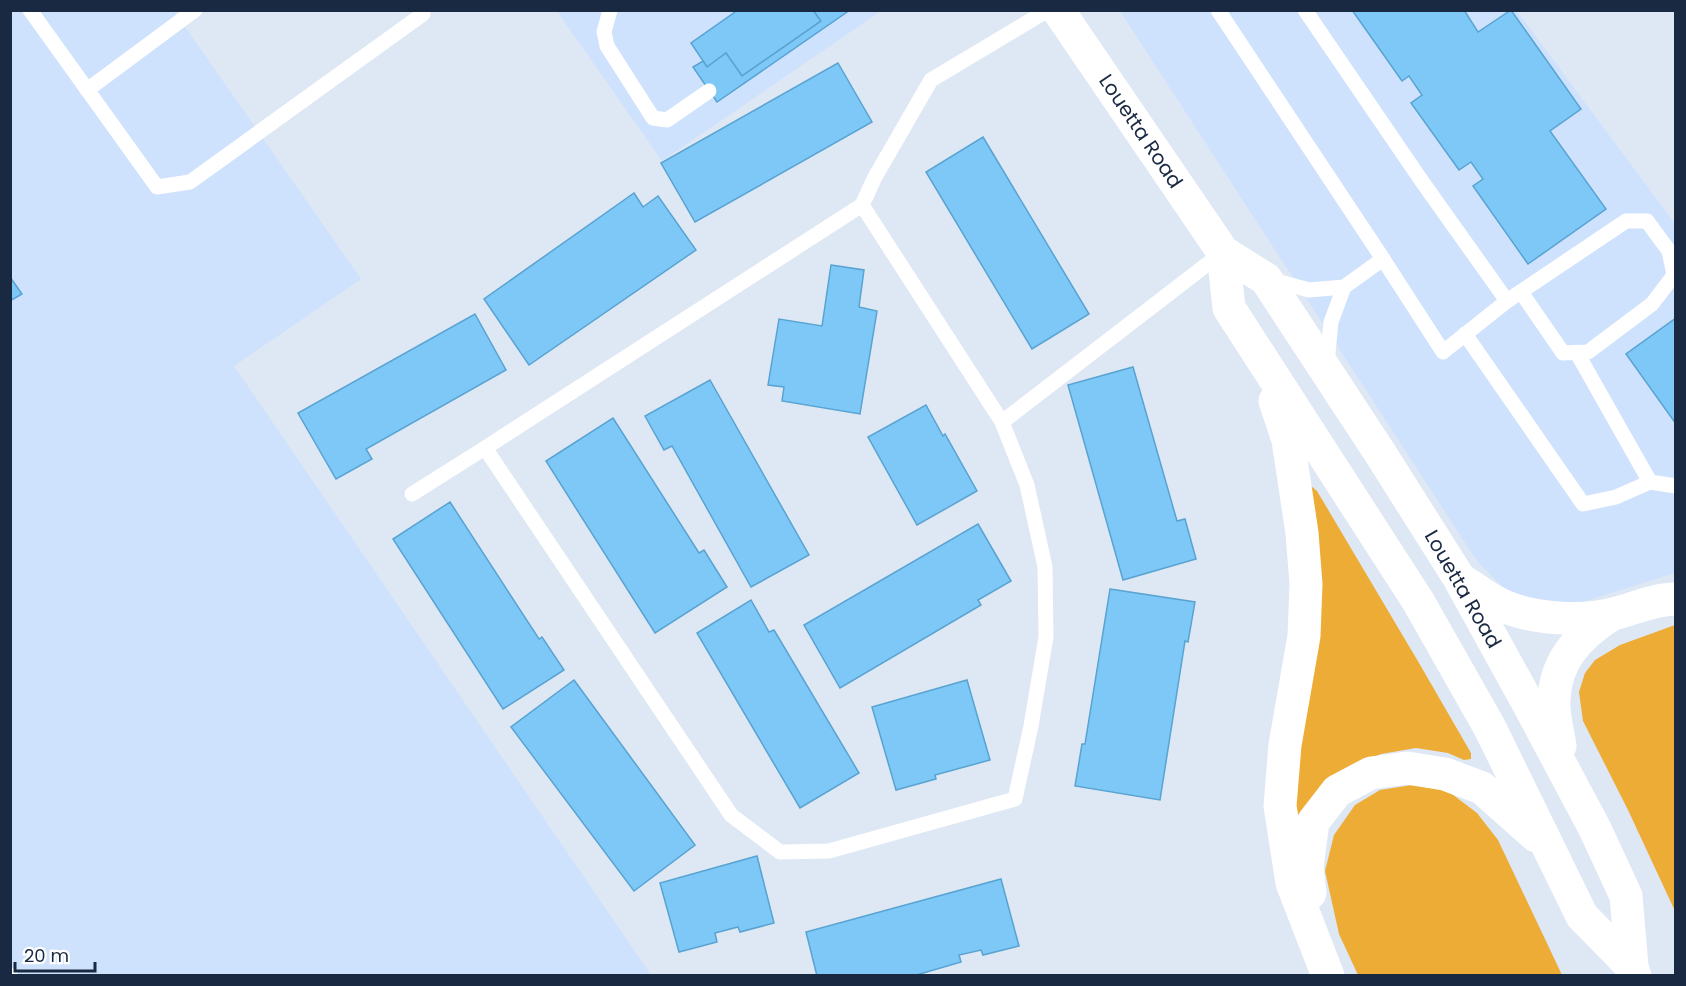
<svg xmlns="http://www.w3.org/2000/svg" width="1686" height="986" font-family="Poppins,sans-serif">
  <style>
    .built { fill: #cee1fd }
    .green { fill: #edac36 }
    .building { fill: #7ec8f8; stroke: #58a3d1; stroke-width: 1.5 }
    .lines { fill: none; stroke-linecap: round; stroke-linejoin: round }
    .service { stroke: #fff; stroke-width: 15 }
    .secondary { stroke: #fff; stroke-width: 33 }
    .labels { text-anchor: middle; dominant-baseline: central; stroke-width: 5; stroke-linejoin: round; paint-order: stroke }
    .street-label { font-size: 20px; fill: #192942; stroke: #fff }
  </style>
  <rect width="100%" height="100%" fill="#dee7f4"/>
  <!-- built -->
  <g class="built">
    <polygon points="10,11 174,11 361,279 234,366 651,975 11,975"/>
    <polygon points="557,11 881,11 662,161"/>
    <polygon points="1120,11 1517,11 1675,224 1675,573 1579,603 1547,605 1507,591 1477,561"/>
  </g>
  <!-- green -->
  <g class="green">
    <polygon points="1311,486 1317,491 1419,663 1471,753 1471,759 1464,760 1448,753 1416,748 1381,754 1348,768 1302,823 1292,815"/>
    <polygon points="1675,625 1676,625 1675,911 1628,810 1583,721 1579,692 1585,673 1595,660 1620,645"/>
    <polygon points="1412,785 1448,791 1477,813 1498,840 1562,975 1358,975 1339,934 1325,871 1334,835 1355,805 1380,790"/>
  </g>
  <!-- building -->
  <g class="building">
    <polygon points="738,10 813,10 821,21 742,76 726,53 707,67 691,43"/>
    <polygon points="813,10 850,10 717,102 693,67 703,61 707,67 726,53 742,76 821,21"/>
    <polygon points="1352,10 1464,10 1478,32 1511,10 1581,109 1550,131 1606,209 1528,264 1473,186 1483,179 1471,162 1459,170 1411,103 1422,95 1409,76 1402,81"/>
    <polygon points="838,63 872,122 695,222 661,163"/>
    <polygon points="983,137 1089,314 1032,349 926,172"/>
    <polygon points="634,193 643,207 658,196 696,250 529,365 484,299"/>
    <polygon points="831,265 864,270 859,307 877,311 860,414 782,401 784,387 768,385 779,319 822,326"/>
    <polygon points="10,277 22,294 10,301"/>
    <polygon points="475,314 506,370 366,449 372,459 336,479 298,413"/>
    <polygon points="1676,318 1676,424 1626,354"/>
    <polygon points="1133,367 1177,521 1185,519 1196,559 1123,580 1068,385"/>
    <polygon points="710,380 809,555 751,587 672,446 664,450 645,416"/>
    <polygon points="926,405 943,436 945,434 977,491 917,525 868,437"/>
    <polygon points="613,418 699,553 704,550 727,587 655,633 546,461"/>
    <polygon points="450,502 539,639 542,637 564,670 503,709 393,539"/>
    <polygon points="978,524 1011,581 978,600 981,605 840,688 804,625"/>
    <polygon points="1110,589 1195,602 1188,642 1185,641 1160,800 1075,786 1082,744 1085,744"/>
    <polygon points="751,600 769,632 774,630 859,773 800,808 697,633"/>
    <polygon points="574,680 695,845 634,891 511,727"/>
    <polygon points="967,680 990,760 935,775 936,779 896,790 872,707"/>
    <polygon points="757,856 774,923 740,932 738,927 715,933 717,942 679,952 660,883"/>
    <polygon points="1001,879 1019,946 983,955 981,950 959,955 961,962 913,976 817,976 806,932"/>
  </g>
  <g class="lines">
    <!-- service -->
    <g class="service">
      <polyline points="30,10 157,187 190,182 423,14 421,10"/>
      <polyline points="610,10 604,32 607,46 653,118 667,120 709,91"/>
      <polyline points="1218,10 1383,259 1344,287 1309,290 1269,279"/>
      <polyline points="1305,10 1421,180 1507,301"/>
      <polyline points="87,90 195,10"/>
      <polyline points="862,205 1002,422 1027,485 1045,567 1046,637 1031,726 1015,799 829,851 780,852 731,815 485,448 862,205 875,177 931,80 1048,10"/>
      <polyline points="1383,259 1443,352 1507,301 1626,221 1647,221 1669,251 1674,275 1652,304 1588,352 1563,353 1521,292"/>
      <polyline points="1465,334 1583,504 1616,497 1650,482"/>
      <polyline points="1577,353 1650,482 1676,486"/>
      <polyline points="1327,363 1331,322 1344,287"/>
      <polyline points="1002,422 1223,252"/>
      <polyline points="412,494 485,448"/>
      <polyline points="10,975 11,976"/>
    </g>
    <!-- secondary -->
    <g class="secondary">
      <polyline points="1058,10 1223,252 1266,279 1382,456 1459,578 1529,705 1595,829 1626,896 1632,967 1635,976"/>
      <polyline points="1223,252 1229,308 1418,601 1490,728 1582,916 1632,967"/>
      <polyline points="1275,401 1288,440 1302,533 1306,584 1304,636 1285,745 1280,806 1292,883 1328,976"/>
      <path d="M1461 580C1475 588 1489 600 1504 606 1532 619 1583 622 1613 614 1634 609 1654 599 1676 599"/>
      <path d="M1560 746C1558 732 1553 715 1554 700 1555 661 1579 635 1611 615"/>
      <polyline points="1310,893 1307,867 1313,822 1337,791 1371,773 1407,768 1445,774 1482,788 1536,836"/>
    </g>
  </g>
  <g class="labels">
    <!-- street labels -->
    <g class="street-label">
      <text transform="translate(1141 131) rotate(56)">Louetta Road</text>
      <text transform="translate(1463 589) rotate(60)">Louetta Road</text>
    </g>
  </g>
  <!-- border -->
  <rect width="1686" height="986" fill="none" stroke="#192942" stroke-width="24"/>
  <!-- scale -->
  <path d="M15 962v9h80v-9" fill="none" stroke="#192942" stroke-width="3"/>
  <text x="24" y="962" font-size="18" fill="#192942" stroke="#ffffff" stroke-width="4.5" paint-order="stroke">20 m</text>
</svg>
